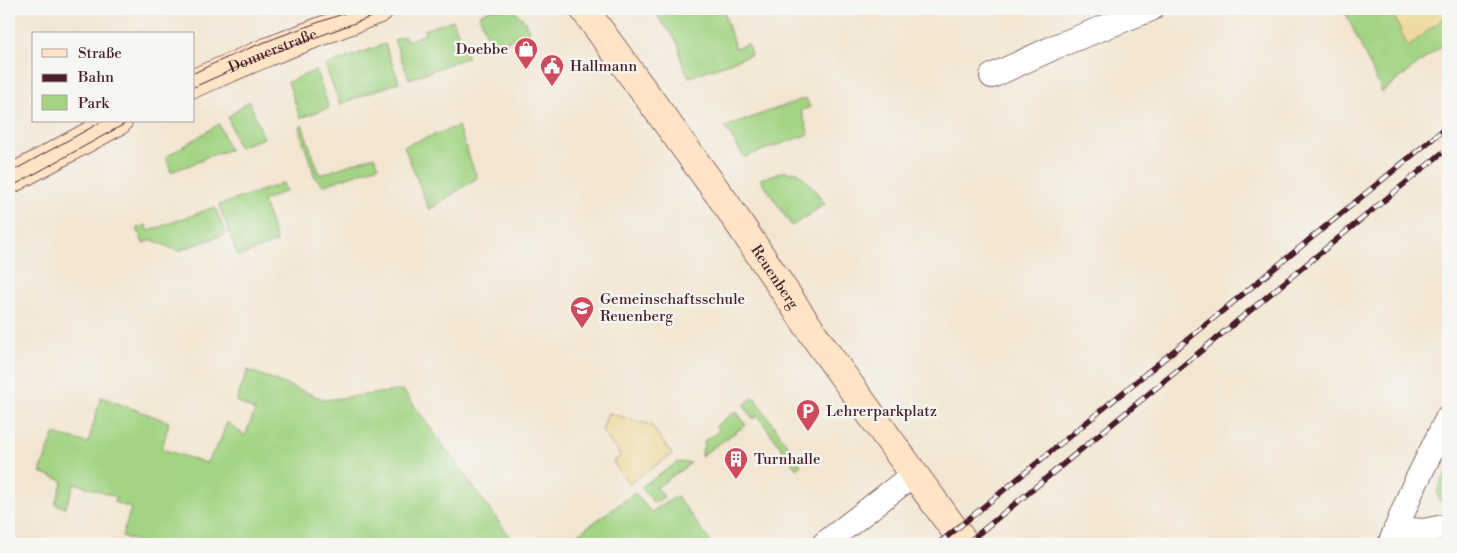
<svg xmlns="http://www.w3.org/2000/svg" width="1457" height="553" font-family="'Libre Bodoni',serif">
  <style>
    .green { fill: #a2d483; stroke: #767a57 }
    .sand { fill: #eeda9e; stroke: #9c7c64 }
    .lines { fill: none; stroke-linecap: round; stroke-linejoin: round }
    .street-casing { stroke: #856565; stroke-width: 26 }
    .secondary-casing { stroke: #856565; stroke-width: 30 }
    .street { stroke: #fff; stroke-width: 24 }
    .secondary { stroke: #ffe4c6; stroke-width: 28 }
    .tram { stroke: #4a1f2b; stroke-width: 1 }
    .rail-casing { stroke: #4a1f2b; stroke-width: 5.5 }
    .rail { stroke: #f6f6f2; stroke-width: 4; stroke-dasharray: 11; stroke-linecap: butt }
    .labels { text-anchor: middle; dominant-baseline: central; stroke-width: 4.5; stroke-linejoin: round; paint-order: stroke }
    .poi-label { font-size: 15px; fill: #4a1f2b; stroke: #f6f6f2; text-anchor: start }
    .street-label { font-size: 15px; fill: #4a1f2b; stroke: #f6f6f2 }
  </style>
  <rect width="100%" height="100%" fill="#f6f6f2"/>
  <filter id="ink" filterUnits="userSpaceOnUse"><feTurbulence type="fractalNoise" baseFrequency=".02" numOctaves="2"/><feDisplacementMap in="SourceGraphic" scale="10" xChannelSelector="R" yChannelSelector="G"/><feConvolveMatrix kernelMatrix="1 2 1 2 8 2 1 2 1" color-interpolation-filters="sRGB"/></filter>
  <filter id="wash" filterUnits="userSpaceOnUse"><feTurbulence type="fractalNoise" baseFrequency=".0096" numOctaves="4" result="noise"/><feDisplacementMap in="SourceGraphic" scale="20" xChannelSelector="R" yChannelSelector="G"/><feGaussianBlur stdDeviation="1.12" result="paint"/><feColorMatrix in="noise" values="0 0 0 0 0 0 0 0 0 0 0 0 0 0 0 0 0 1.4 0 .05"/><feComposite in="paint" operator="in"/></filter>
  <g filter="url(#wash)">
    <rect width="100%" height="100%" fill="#f3e6d1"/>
    <!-- green -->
    <g class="green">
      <polygon points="492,9 513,9 524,20 530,32 526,35 491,46 479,15"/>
      <polygon points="652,9 723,9 735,48 748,44 751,55 689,77 684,68 680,56 679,46 673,36"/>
      <polygon points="1344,9 1448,9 1448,41 1382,92"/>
      <polygon points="453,20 468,57 409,79 394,40 405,36 407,41 425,34 424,30"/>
      <polygon points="385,44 399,82 340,104 325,66"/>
      <polygon points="316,70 329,108 300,118 288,82"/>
      <polygon points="806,98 810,107 801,111 809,134 744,157 725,127"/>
      <polygon points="249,101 264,138 238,147 228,117"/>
      <polygon points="219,124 229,150 203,158 203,160 171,172 166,157"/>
      <polygon points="302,125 320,175 374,156 379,166 325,185 321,184 315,177 299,129"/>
      <polygon points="458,126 477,178 429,210 404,146"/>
      <path d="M785 171 792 173 796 171C808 180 817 193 825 204L792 226 760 179Z"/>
      <polygon points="283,183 286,191 263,201 277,242 238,257 219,205"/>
      <polygon points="215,207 226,234 178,251 152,240 143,243 137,228 146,225 148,231"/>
      <polygon points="248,370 326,400 403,390 515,544 268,544 256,540 253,544 245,544 233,540 232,544 144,544 122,536 131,508 114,502 116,497 75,483 65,508 55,504 63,481 40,472 54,434 88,443 101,397 169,422 162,449 206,463 219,443 227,422 245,436 255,411 236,401"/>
      <polygon points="754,397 801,465 796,469 758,416 753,419 744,405"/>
      <polygon points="736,411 746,425 701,456 705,440 719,431 716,426"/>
      <polygon points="678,462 691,463 657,487 664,497 654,503 641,487"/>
      <path d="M1448 470V506L1439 500C1434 488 1443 480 1448 470Z"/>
      <polygon points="635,493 651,512 677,496 712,544 564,544"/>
    </g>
    <!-- sand -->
    <g class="sand">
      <polygon points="1391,9 1448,9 1448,14 1408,47"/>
      <polygon points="608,413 651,425 672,454 629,484 613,462 621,456 602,431"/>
    </g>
  </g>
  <g filter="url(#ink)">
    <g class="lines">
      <!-- street casing -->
      <g class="street-casing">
        <g id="street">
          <polyline points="992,76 1057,46 1151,9"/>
          <polyline points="1396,529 1424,531 1448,526"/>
          <polyline points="824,544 914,474"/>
          <polyline points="1390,544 1412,490 1448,417"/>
        </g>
      </g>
      <!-- secondary casing -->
      <g class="secondary-casing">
        <g id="secondary">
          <path id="s1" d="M584 9 726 204 818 341 903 459 965 544"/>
          <path id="s2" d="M194 83 267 52 379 9"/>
          <polyline points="9,180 118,121"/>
        </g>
      </g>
      <!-- street -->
      <use href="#street" class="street"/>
      <!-- secondary -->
      <use href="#secondary" class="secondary"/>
      <!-- tram -->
      <g class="tram">
        <path d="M194 73C246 47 302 28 357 9"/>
        <polyline points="194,87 254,60 393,9"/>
        <polyline points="9,173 103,121"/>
        <polyline points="9,188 130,121"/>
      </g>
      <!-- rail casing -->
      <g class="rail-casing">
        <g id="rail">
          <polyline points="938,544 1448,126"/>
          <polyline points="966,544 1448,148"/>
        </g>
      </g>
      <!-- rail -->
      <use href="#rail" class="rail"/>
    </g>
  </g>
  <!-- icons -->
  <defs>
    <g id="shop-pin" transform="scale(1.25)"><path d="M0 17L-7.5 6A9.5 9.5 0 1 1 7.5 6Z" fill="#d1495b" stroke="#f6f6f2"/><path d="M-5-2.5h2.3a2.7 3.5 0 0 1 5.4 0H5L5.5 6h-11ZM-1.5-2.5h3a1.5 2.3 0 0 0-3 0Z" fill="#fff"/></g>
    <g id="civic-pin" transform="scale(1.25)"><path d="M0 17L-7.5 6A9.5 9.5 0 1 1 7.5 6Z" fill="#d1495b" stroke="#f6f6f2"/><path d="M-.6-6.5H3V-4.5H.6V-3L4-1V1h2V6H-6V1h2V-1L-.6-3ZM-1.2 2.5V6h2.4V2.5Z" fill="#fff"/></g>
    <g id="school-pin" transform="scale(1.25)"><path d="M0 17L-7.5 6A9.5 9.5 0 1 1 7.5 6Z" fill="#d1495b" stroke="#f6f6f2"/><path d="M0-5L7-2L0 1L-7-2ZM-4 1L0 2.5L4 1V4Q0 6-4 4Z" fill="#fff"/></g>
    <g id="parking-pin" transform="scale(1.25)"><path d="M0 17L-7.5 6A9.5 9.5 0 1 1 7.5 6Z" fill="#d1495b" stroke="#f6f6f2"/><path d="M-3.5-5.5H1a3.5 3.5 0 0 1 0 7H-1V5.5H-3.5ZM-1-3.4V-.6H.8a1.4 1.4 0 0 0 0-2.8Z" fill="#fff"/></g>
    <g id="building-pin" transform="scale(1.25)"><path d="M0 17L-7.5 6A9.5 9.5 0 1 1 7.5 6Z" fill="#d1495b" stroke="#f6f6f2"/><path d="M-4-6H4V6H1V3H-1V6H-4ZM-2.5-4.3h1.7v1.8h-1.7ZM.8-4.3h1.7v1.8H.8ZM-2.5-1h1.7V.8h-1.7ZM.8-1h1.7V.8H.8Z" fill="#fff"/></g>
  </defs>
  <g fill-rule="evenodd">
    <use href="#shop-pin" x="526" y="49"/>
    <use href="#civic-pin" x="552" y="66"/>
    <use href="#school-pin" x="582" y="308"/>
    <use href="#parking-pin" x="808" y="411"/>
    <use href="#building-pin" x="736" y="459"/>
  </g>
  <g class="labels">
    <!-- poi labels -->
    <g class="poi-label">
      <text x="508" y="49" text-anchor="end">Doebbe</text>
      <text x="570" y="66">Hallmann</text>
      <text x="600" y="299">Gemeinschaftsschule<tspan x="600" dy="17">Reuenberg</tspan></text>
      <text x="826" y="411">Lehrerparkplatz</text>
      <text x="754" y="459">Turnhalle</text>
    </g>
    <!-- street labels -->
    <g class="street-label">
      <text stroke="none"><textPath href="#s2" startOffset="85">Donnerstraße</textPath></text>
      <text stroke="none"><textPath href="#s1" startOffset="329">Reuenberg</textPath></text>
    </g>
  </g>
  <!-- margin -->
  <rect width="1457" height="553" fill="none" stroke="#f6f6f2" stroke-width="30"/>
  <!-- legend -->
  <rect x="32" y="32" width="162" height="90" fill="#f6f6f2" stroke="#b1a0a2"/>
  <rect x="42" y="49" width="25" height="8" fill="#ffe4c6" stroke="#b1a0a2"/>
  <text x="78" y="58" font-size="15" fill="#4a1f2b">Straße</text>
  <rect x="42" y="74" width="25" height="8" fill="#4a1f2b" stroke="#b1a0a2"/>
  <text x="78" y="82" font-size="15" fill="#4a1f2b">Bahn</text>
  <rect x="42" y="95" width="25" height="15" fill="#a2d483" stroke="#b1a0a2"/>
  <text x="78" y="108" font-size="15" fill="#4a1f2b">Park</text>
</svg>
